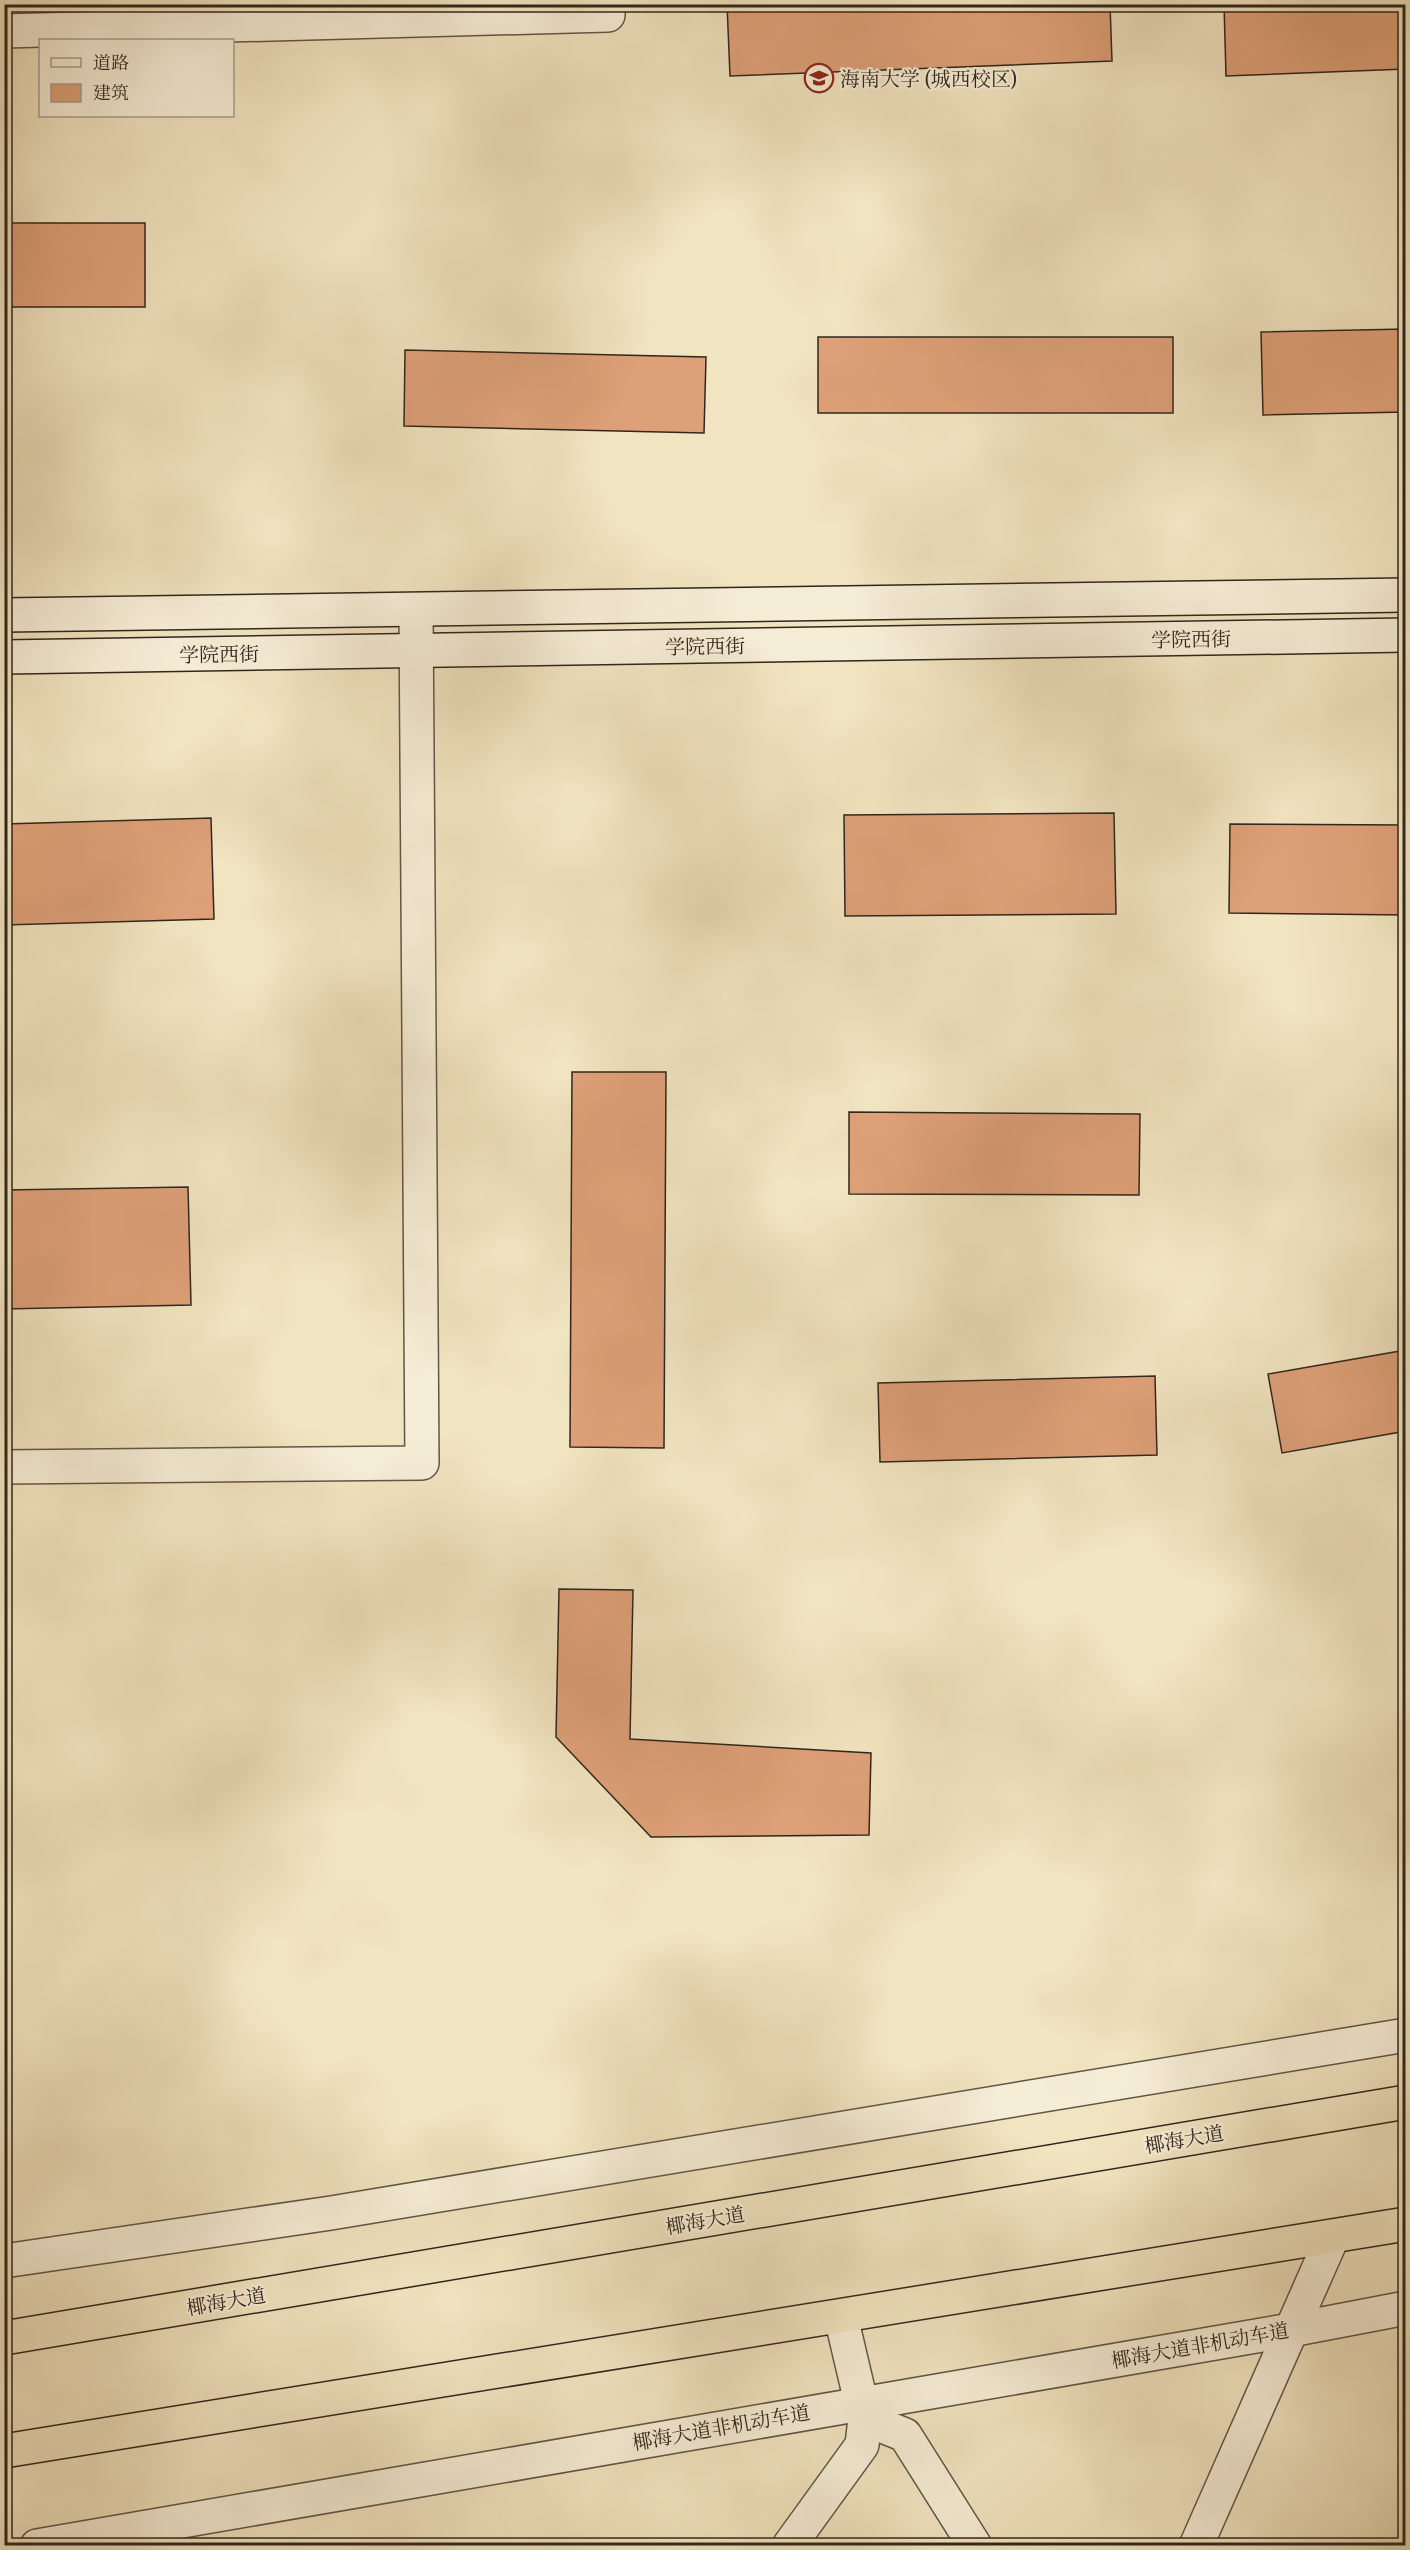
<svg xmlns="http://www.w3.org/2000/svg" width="1410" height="2550" font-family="'Gentium Book Plus','Noto Serif SC',serif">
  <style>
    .building { fill: #dea078; stroke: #30261d; stroke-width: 1.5 }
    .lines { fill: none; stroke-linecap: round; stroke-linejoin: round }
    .minor-casing { stroke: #605646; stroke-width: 36 }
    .tertiary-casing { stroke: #605646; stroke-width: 36 }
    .secondary-casing { stroke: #30261d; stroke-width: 36 }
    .trunk-casing { stroke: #30261d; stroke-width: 36 }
    .minor { stroke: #f6edd6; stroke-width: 33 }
    .tertiary { stroke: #f6edd6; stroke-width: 33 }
    .secondary { stroke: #f6edd6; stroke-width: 33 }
    .trunk { stroke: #f1e4c0; stroke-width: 33 }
    .labels { text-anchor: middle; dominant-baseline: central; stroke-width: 4.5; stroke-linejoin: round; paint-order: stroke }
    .poi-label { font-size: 20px; fill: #30261d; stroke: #f6edd6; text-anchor: start }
    .street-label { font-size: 20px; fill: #30261d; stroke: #f6edd6 }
  </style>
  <rect width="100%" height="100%" fill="#f1e4c0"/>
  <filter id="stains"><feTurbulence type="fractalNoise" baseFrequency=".00333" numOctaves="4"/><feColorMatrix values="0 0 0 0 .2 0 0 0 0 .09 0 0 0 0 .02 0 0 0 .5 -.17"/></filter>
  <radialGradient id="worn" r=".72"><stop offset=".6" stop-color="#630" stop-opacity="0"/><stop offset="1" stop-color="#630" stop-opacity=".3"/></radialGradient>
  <!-- building -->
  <g class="building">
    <polygon points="727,4 1110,4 1112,61 730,76"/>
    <polygon points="1224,4 1406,4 1406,69 1226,76"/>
    <rect x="4" y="223" width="141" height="84"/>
    <polygon points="1406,329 1406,412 1263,415 1261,332"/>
    <rect x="818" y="337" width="355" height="76"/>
    <polygon points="405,350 706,357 704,433 404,426"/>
    <polygon points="1114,813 1116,914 845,916 844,815"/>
    <polygon points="211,818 214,919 4,925 4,824"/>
    <polygon points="1230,824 1406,825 1406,915 1229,913"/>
    <polygon points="572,1072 666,1072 664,1448 570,1447"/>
    <polygon points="849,1112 1140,1114 1139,1195 849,1194"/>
    <polygon points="188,1187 191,1305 4,1309 4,1190"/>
    <polygon points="1406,1350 1406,1431 1282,1453 1268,1374"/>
    <polygon points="1155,1376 1157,1455 880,1462 878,1383"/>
    <polygon points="559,1589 633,1590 630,1739 871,1753 869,1835 651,1837 556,1737"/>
  </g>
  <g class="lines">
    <!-- minor casing -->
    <g class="minor-casing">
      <g id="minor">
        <polyline points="4,31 608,15 608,4"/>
        <polyline points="4,2261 331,2213 1406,2035"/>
        <polyline points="865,2419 905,2435 975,2546"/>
        <polyline points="37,2546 1291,2330 1406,2308"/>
        <polyline points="789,2546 862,2445 865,2419 841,2317"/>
        <polyline points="1196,2546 1332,2238"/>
      </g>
    </g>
    <!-- tertiary casing -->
    <g class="tertiary-casing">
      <polyline id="tertiary" points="4,1467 422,1463 416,610"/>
    </g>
    <!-- secondary casing -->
    <g class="secondary-casing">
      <g id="secondary">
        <polyline points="4,615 1406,595"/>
        <polyline points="4,657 1406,635"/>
      </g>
    </g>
    <!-- trunk casing -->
    <g class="trunk-casing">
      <g id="trunk">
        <polyline points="4,2338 1406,2102"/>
        <polyline points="4,2451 1406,2224"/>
      </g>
    </g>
    <!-- minor -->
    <use href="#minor" class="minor"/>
    <!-- tertiary -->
    <use href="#tertiary" class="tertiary"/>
    <!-- secondary -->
    <use href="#secondary" class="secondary"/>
    <!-- trunk -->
    <use href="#trunk" class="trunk"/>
  </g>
  <!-- icons -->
  <defs>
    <g id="university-ring" transform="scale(1.5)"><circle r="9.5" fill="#f6edd6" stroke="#8f2418" stroke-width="1.5"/><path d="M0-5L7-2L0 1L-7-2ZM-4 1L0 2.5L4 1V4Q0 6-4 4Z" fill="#8f2418"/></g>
  </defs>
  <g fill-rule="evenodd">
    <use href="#university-ring" x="819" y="78"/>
  </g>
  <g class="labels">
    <!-- poi labels -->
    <g class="poi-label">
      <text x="840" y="78">海南大学 (城西校区)</text>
    </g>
    <!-- street labels -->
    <g class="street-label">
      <text transform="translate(1191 639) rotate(-1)">学院西街</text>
      <text transform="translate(705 646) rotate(-1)">学院西街</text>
      <text transform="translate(219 654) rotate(-1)">学院西街</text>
      <text transform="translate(1184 2139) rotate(-10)">椰海大道</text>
      <text transform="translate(705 2220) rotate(-10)">椰海大道</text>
      <text transform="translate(226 2301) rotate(-10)">椰海大道</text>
      <text transform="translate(1200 2345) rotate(-10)">椰海大道非机动车道</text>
      <text transform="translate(721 2427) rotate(-10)">椰海大道非机动车道</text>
    </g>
  </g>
  <!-- margin -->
  <rect width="1410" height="2550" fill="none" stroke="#f1e4c0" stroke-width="24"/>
  <rect x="6" y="6" width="1398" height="2538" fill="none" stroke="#30261d" stroke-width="3"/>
  <rect x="12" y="12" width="1386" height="2526" fill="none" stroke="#30261d" stroke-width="1.5"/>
  <!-- legend -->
  <rect x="39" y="39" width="195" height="78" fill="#f6edd6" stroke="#a79d8c" stroke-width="1.5"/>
  <rect x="51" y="58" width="30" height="9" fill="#f6edd6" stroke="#a79d8c" stroke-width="1.5"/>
  <text x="93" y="69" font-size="18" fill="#30261d">道路</text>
  <rect x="51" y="84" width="30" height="18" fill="#dea078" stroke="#a79d8c" stroke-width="1.5"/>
  <text x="93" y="99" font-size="18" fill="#30261d">建筑</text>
  <rect width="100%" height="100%" filter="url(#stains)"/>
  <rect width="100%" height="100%" fill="url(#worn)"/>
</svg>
